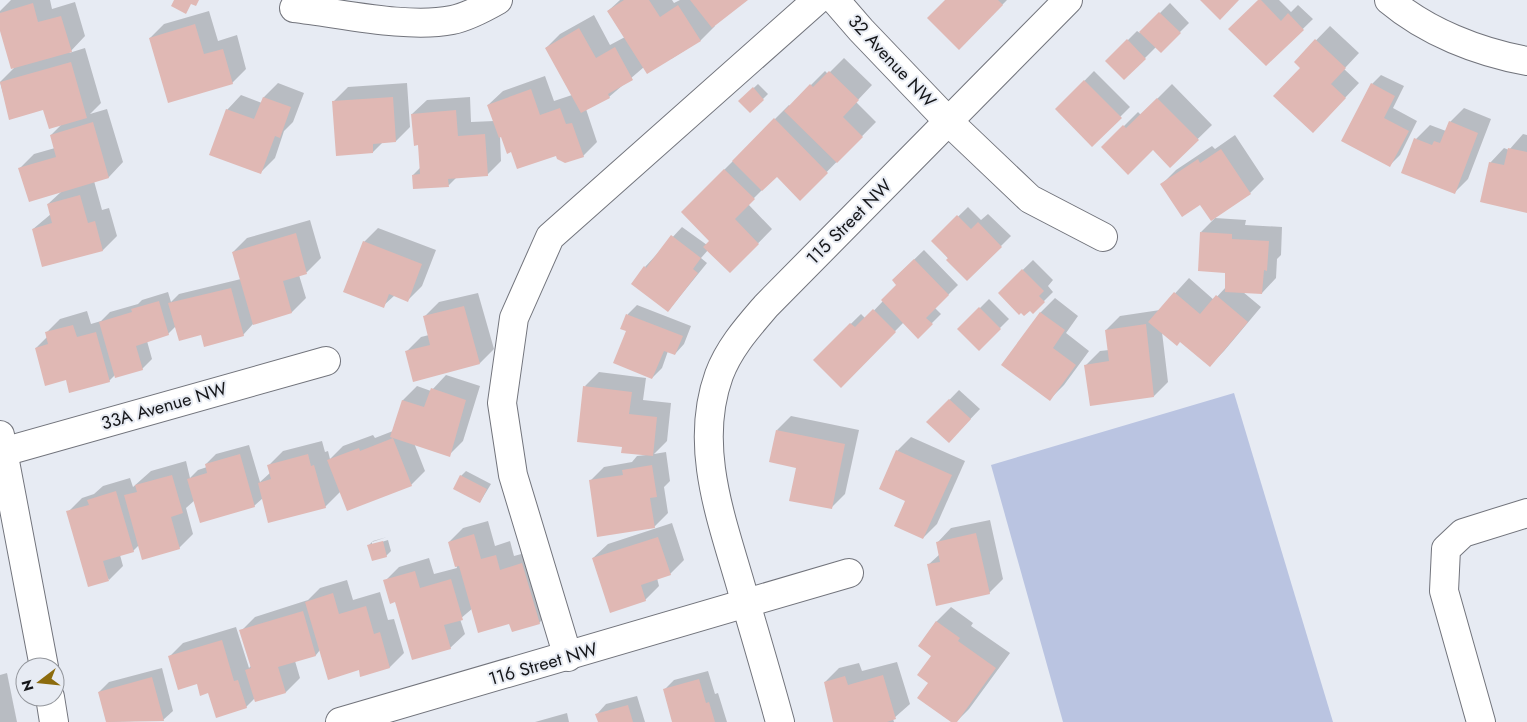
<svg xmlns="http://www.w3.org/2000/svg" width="1527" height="722" font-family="Jost,sans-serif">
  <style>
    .green { fill: #bac4e1 }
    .shadow { fill: #0003 }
    .building { fill: #e0b8b4 }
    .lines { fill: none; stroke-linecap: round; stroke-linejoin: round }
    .minor-casing { stroke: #72747c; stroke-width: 30 }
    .minor { stroke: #fff; stroke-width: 28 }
    .labels { text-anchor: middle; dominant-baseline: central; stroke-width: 4; stroke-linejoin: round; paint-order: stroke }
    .street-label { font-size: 18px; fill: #151619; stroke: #e7ebf3 }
  </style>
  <rect width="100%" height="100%" fill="#e7ebf3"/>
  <!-- green -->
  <polygon class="green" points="1234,393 1333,722 1063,722 991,465"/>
  <!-- shadow -->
  <g class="shadow">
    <polygon points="11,0 50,0 52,9 75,2 85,36 69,53 85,48 101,103 90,114 107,109 123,162 109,177 94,181 102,210 109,208 117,236 103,250 43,266 33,229 51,214 48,204 62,191 20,168 34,154 55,148 51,135 62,124 44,109 10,118 0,82 16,66 0,27 0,11"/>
    <polygon points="620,0 672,0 674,3 680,0 746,0 714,25 715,26 701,40 671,59 670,57 644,67 609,97 586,109 597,142 583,156 512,151 502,136 500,137 501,161 487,175 457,177 449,185 413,175 421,167 420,144 412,114 427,100 470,97 471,122 494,121 488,105 503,91 545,76 554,101 572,95 546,48 560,34 594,15 610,45 625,37 608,11"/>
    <polygon points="947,0 1007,0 959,49"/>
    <polygon points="1259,0 1279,0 1291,12 1298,5 1313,19 1266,65"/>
    <polygon points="1170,3 1189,23 1161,51 1156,47 1124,79 1107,61 1137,31 1140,33"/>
    <polygon points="209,11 218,41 237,35 246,69 232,83 150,38 164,24"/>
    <polygon points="1330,26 1359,53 1344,69 1359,83 1327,117 1301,68 1295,62"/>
    <polygon points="844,58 872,85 856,102 876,122 800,199 777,175 748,204 772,229 730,272 708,250 701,258 707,263 668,311 645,267 682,227 707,245 711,241 682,212 789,105 790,106 825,71 828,74"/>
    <polygon points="1094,71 1130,107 1092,145 1057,109"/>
    <polygon points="1381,75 1404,86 1393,108 1417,121 1400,155 1390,165 1372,84"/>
    <polygon points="278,83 304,93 293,122 284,131 275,158 261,172 227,110 241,95 262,103 264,97"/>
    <polygon points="407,83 410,127 396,141 383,142 373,152 334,101 348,87"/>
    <polygon points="758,84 768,94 750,112 740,101"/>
    <polygon points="1172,84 1212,125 1170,166 1153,149 1103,147 1138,112 1141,115"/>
    <polygon points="1464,108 1491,119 1468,179 1454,193 1416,139 1430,125 1446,131 1450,122"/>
    <polygon points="1523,134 1527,135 1527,211 1490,163 1504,148 1509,150"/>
    <polygon points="1235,135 1264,179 1250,193 1211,219 1200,203 1162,184 1176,170 1212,146 1215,149"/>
    <polygon points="968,207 981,220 988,214 1011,236 967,280 933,241"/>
    <polygon points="1215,218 1246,220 1245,225 1282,227 1281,255 1277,259 1276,278 1262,293 1243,292 1261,307 1224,351 1210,365 1181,340 1162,332 1168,382 1154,396 1086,365 1100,351 1109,350 1106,330 1120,316 1160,310 1189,278 1214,300 1226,287 1227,272 1201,232"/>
    <polygon points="310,220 321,258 307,272 299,275 306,298 292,312 253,324 243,335 202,334 176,326 168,334 147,341 152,359 142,369 115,375 109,381 67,379 36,348 47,337 46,333 60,319 87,311 91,324 101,321 110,312 138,304 142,300 168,292 171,302 179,294 241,279 233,252 247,238"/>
    <polygon points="378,228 436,250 422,286 408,300 395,295 383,306 364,242"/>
    <polygon points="924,250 958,285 935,308 941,314 918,337 904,322 841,386 814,360 861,314 866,319 883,301 898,285 893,280"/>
    <polygon points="1033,260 1053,280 1048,286 1053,292 1033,312 999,293"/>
    <polygon points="478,293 494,349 480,363 406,352 421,337 429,335 424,317 439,302"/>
    <polygon points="1055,298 1078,316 1066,333 1089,351 1064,385 1050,399 1003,365 1041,312"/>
    <polygon points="989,299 1009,319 979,349 959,329"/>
    <polygon points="637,305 691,326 684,344 675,354 668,351 662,368 652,378 628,330 622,328 628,314"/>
    <polygon points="599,372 646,378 643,400 671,403 667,441 654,454 666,452 670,481 664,487 668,513 654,527 590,481 604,467 632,462 637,456 646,455 623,446 585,386"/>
    <polygon points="446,375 480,386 463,441 449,455 414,443 425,471 411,485 341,491 325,507 263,498 254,506 195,500 186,508 193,534 179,548 139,545 133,551 120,555 123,566 109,580 68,512 82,498 94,494 103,486 130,478 133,487 151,471 186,461 190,478 198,470 207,467 206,464 216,454 249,445 260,482 271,472 269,465 283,451 322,441 325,452 328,451 330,459 343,446 373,435 375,438 393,431 403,400 417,386 431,391"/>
    <polygon points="959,390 980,409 958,432 928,422"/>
    <polygon points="791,416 859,430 845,494 831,508 797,467 777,430"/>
    <polygon points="911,437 965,461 937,524 923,538 907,500 897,451"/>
    <polygon points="466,471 491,484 480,502 461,476"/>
    <polygon points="990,520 1003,579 989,593 928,565 940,554 937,543 951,528"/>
    <polygon points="488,521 495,546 510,541 514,556 536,550 553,609 539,623 510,622 473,608 460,619 465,634 450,648 396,601 385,581 399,567 429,558 434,574 457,568 449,542 463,528"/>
    <polygon points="672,523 684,560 670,574 657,578 659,586 645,600 593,558 608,544"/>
    <polygon points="387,537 372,542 372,545 388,540 391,551 386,556 369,545 373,541"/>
    <polygon points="347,580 353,600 380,592 388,620 394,619 404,653 390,667 361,675 359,669 320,650 316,655 295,661 300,678 286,692 255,698 246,707 209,692 169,657 183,643 236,627 249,668 251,666 241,631 255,617 308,600 320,588"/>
    <polygon points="951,607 973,623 971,626 1010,653 969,709 956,722 953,722 930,683 933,655 919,646 937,621"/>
    <polygon points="897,662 910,704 893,719 894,722 834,722 825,682 839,668 859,663 862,671"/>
    <polygon points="162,668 173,711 163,720 107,722 99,692 109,682"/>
    <polygon points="708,671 715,694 718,693 727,722 673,722 664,690 674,680"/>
    <polygon points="7,673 17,722 0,722 0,675"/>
    <polygon points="637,696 645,722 599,722 597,714 606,704"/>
    <polygon points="567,713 569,722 535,722"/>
  </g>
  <!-- building -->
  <g class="building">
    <polygon points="174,0 199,0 196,6 191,4 186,14 171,6"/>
    <polygon points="624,0 649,0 660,17 678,5 701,41 647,74 607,11"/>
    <polygon points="690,0 748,0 712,28"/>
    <polygon points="945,0 998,0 1003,5 959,50 927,18"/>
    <polygon points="1200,0 1239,0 1220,20"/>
    <polygon points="1258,0 1261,0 1281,21 1288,13 1304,30 1266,66 1228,29"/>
    <polygon points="33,3 38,22 61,16 72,52 11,69 0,31 0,13"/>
    <polygon points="1159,12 1181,33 1161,53 1139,32"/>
    <polygon points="195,24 204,54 223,49 233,84 168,103 149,38"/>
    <polygon points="579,28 596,58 615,47 633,80 608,94 610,98 581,113 545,48"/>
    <polygon points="1127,39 1146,59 1124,80 1105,61"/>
    <polygon points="1315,39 1346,68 1331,84 1346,98 1313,133 1273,96 1300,68 1294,62"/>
    <polygon points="71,62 87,118 49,129 43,110 9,120 0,82"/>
    <polygon points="829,71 859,100 843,117 863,137 837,163 784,111 810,84 813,87"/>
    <polygon points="1084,80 1122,118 1092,147 1055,109"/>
    <polygon points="1371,83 1395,96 1384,118 1409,131 1390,167 1341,141"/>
    <polygon points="753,87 764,100 750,113 738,101"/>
    <polygon points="531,89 540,115 560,108 566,124 572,123 584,157 565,163 557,159 556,156 517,169 511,152 507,154 501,137 499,138 487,105"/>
    <polygon points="263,97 291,107 280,138 275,136 261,174 209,155 226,109 254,119"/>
    <polygon points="393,97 396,142 373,144 373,153 336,156 332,101"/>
    <polygon points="1157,98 1199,140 1170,168 1153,150 1128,175 1101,147 1123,125 1126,128"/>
    <polygon points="456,110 458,136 485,134 488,176 448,179 449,187 413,189 412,175 420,174 418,145 414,146 411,114"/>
    <polygon points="774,118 828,173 800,201 777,177 762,191 732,161"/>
    <polygon points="1449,121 1478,133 1455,194 1401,173 1414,138 1432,145 1434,141 1440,143"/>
    <polygon points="93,122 109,178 29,202 18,168 56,157 50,135"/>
    <polygon points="1508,148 1527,152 1527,213 1480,202 1489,162 1504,165"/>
    <polygon points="1221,149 1251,194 1211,221 1200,205 1182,217 1160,184 1198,159 1200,163"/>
    <polygon points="724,169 755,199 735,219 759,244 730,273 703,247 709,241 681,212"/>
    <polygon points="80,195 88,223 95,221 103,251 42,267 32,229 52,223 47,204"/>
    <polygon points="957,215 971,229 978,222 1002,247 967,281 946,260 948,258 931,241"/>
    <polygon points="1200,232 1232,234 1232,239 1269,241 1267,271 1264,270 1262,294 1225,292 1225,273 1198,271"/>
    <polygon points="296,233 307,274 283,281 292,313 253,325 232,252"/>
    <polygon points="671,235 701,258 693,269 698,273 668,312 631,284 644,266 646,268"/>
    <polygon points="363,241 422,264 408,302 389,294 384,308 343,292"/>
    <polygon points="914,259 949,295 926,318 933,324 918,339 881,300 896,285 892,280"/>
    <polygon points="1022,269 1044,291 1039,296 1045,302 1033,314 1030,311 1024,316 1021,313 1019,315 998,293"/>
    <polygon points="231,288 244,336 204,347 201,335 179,341 168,303"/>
    <polygon points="1174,292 1200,314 1216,295 1248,322 1210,367 1180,342 1177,346 1148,322"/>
    <polygon points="159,301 169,335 136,346 143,370 115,378 99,322 132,312 131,309"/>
    <polygon points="464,306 480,364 413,382 405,351 430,345 423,316"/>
    <polygon points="979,307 1001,329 979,351 957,329"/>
    <polygon points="873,309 896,332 841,388 813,360 850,323 855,327"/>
    <polygon points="1040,312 1065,330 1053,348 1076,365 1050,401 1001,365"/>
    <polygon points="626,314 683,336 675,355 664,351 652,379 613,363 626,331 620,329"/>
    <polygon points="1146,324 1154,397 1090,406 1084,365 1109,361 1105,330"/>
    <polygon points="73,325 77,337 96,332 110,382 69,393 66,380 45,386 35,348 48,344 45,332"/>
    <polygon points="583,386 632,392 629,414 657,417 653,456 621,453 622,447 577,442"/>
    <polygon points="431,388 466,400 450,457 390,437 402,400 424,407"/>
    <polygon points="949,399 971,419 949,443 926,422"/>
    <polygon points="776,430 845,444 832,509 789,501 796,468 769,462"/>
    <polygon points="393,438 412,486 347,511 327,460 359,448 360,451"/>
    <polygon points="896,450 952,475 923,539 894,526 905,501 879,489"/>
    <polygon points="240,454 255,507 200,523 187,479 207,473 205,464"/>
    <polygon points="308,454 311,466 314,465 326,508 268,523 258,483 271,479 267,465"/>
    <polygon points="652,465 657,497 650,498 655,528 597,537 589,480 623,475 622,470"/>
    <polygon points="172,475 183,513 171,517 180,549 142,560 124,495 137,492 135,485"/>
    <polygon points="460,475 487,489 480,503 453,489"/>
    <polygon points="116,491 134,552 103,561 109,581 88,587 66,511 89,505 87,500"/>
    <polygon points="976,533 990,594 936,606 927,564 940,562 936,542"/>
    <polygon points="474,534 481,559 496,555 500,570 522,563 540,624 512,632 509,624 478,633 459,566 455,567 448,542"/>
    <polygon points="658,537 671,575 641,585 646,601 610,613 592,558"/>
    <polygon points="383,541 387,557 372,561 367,545"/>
    <polygon points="415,571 420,588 451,579 463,620 444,625 451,649 412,660 395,602 390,604 383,580"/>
    <polygon points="333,593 339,614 366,606 374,634 380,632 390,668 360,677 359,670 328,680 305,602"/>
    <polygon points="303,611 316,656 278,667 286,693 255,702 245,670 251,668 239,630"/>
    <polygon points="936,621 960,638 958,641 996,668 957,722 951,722 917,698 928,683 917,675 931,656 918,646"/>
    <polygon points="222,640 234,681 238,680 247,708 216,718 208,693 200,696 197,684 178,690 168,656"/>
    <polygon points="883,675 896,719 887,722 833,722 824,682 845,676 848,685"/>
    <polygon points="152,677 164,721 106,722 98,692"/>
    <polygon points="699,679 706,703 709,702 715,722 672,722 663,689"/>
    <polygon points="628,705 633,722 598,722 595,714"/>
  </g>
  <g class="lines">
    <!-- minor casing -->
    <g class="minor-casing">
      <g id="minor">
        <polyline points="835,0 861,30 949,122 1030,199 1103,237"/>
        <path d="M1389 0C1427 32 1478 52 1527 61"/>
        <path d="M294 8C340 13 407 29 452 20 467 17 484 8 498 0"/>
        <polyline points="0,435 44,667"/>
        <polyline points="3,452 326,361"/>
        <polyline points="568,657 513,475 502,403 514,318 550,237 817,0"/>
        <polyline points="50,697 54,722"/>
        <polyline points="340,722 849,573"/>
        <path d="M780 722C768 678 755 634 742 590 722 520 693 447 719 375 729 348 748 327 766 306L1068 0"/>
        <polyline points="1481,722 1444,591 1446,549 1463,533 1527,513"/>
      </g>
    </g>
    <!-- minor -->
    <use href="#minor" class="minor"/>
  </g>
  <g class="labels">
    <!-- street labels -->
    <g class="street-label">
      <text transform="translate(892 61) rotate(47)">32 Avenue NW</text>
      <text transform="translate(849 222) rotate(-45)">115 Street NW</text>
      <text transform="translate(164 406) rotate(-16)">33A Avenue NW</text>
      <text transform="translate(543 664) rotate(-16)">116 Street NW</text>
    </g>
  </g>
  <!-- north arrow -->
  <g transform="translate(40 682) rotate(254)"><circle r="24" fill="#e7ebf3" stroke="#93969c"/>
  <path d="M0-4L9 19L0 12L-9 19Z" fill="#8c6b0d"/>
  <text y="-8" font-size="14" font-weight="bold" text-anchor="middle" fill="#151619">N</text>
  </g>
</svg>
